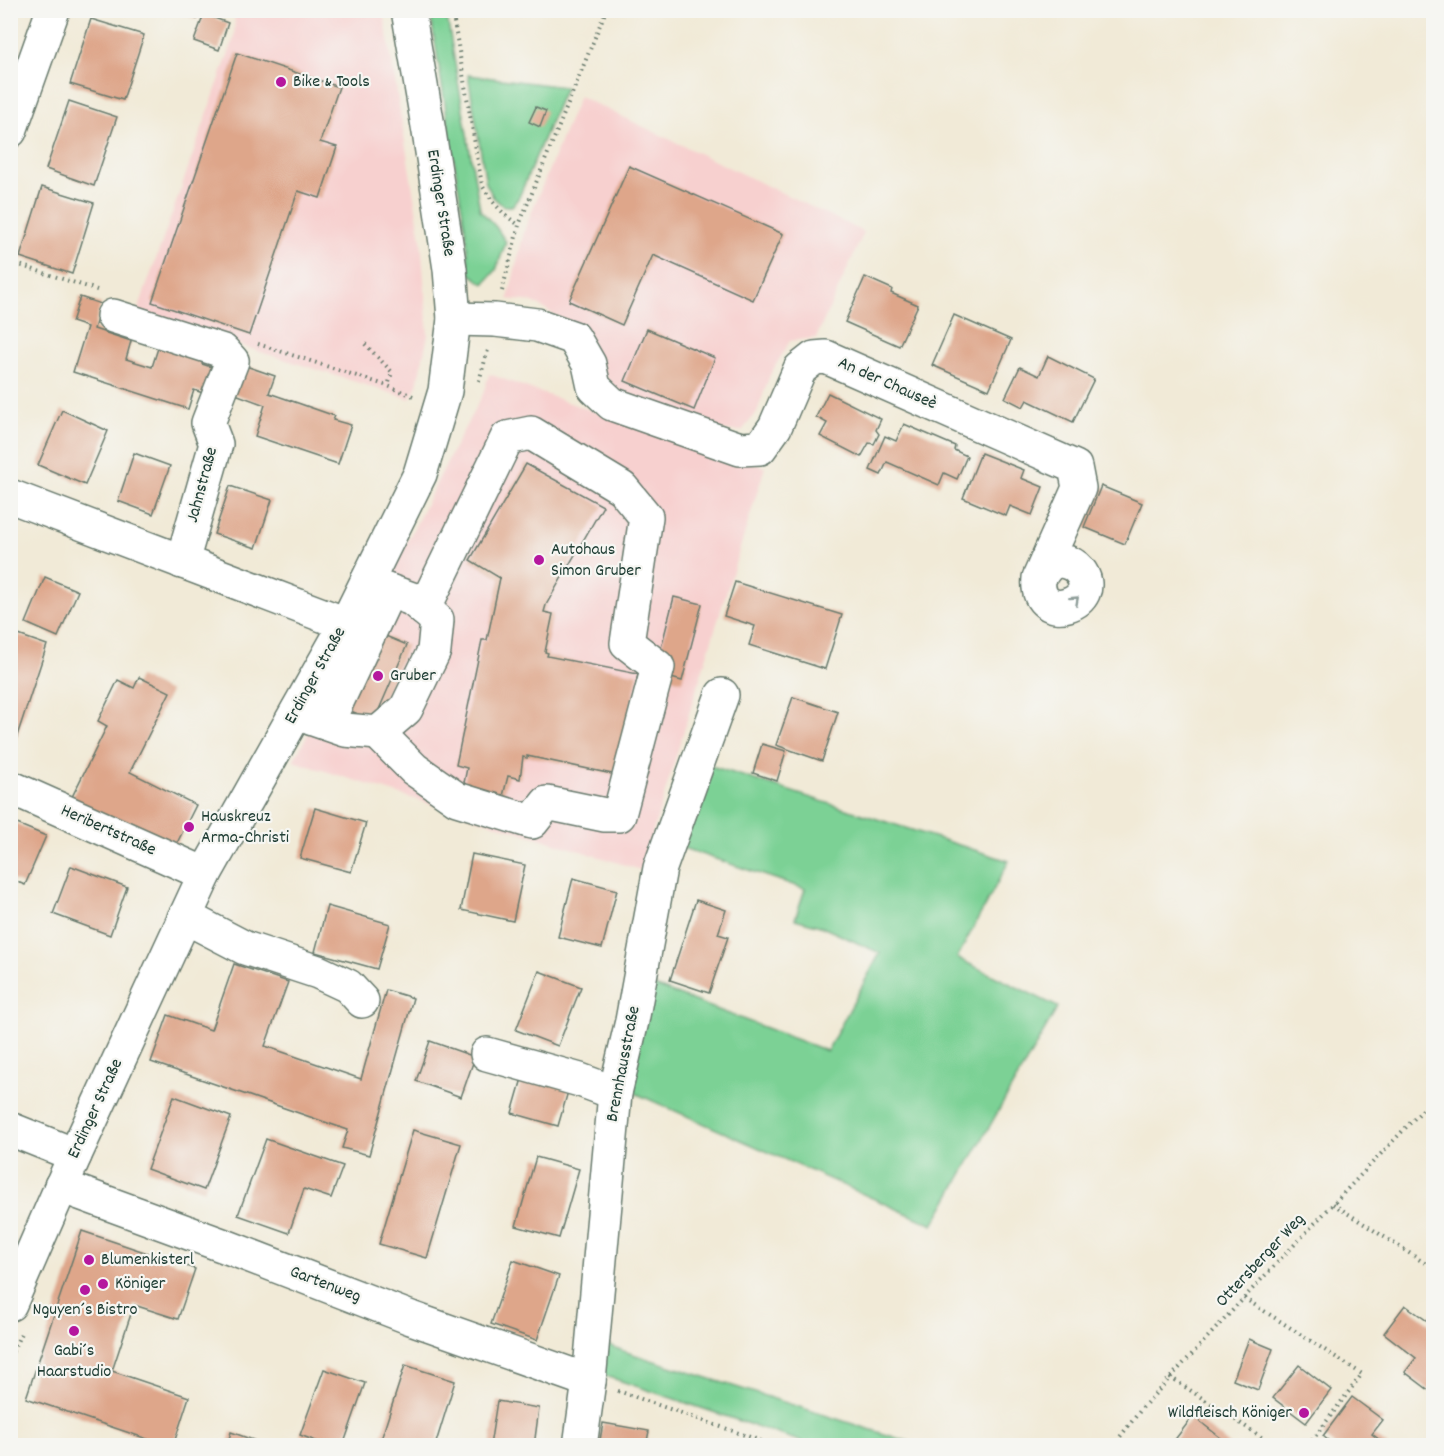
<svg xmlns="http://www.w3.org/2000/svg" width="1444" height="1456" font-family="Dekko,sans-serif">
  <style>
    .built { fill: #f7d0cf }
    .green { fill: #7bd195; stroke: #4d8764; stroke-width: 1.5 }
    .building { fill: #dea68a }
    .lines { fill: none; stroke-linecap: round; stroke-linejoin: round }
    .minor-casing { stroke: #687a6d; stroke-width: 36 }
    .major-casing { stroke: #687a6d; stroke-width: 36 }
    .path { stroke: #687a6d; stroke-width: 4; stroke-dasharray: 1.5 4.5; stroke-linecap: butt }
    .minor { stroke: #fff; stroke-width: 33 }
    .major { stroke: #fff; stroke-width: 33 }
    .oneway { stroke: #8f9e9a }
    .poi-dot { fill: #b5179e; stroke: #f6f6f2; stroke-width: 2 }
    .labels { text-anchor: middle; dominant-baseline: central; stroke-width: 4.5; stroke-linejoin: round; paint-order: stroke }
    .poi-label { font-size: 18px; fill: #1f3d34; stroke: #f6f6f2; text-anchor: start }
    .street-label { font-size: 18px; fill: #1f3d34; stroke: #f6f6f2 }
  </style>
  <rect width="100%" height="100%" fill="#f6f6f2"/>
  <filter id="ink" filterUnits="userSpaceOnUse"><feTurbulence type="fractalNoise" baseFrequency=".0167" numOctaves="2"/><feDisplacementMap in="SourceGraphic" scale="12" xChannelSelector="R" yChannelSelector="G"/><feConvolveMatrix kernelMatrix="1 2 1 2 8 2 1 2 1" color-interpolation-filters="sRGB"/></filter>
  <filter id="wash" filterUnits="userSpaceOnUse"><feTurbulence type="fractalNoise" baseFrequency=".008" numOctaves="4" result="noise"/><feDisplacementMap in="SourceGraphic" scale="24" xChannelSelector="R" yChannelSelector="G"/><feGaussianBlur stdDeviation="1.35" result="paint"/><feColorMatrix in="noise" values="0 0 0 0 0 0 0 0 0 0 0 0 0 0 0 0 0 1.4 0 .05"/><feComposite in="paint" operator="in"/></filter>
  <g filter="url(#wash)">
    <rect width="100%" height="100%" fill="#f1ead7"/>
    <!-- built -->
    <g class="built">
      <polygon points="235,11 382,11 384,14 421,239 428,335 417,385 410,399 137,313 234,38"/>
      <polygon points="579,96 864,232 816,338 790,341 770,375 757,412 742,431 720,431 619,393 558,317 533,302 508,299 525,228"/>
      <polygon points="489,374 598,413 765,467 641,870 293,761 361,639 400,556 453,450 483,394"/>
    </g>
    <!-- green -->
    <g class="green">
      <polygon points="430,11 446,11 480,210 496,227 506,242 496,270 484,284 469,273 467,240"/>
      <polygon points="468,75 565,87 519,197 512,206 503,206 493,197 486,183"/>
      <polygon points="708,765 1009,861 957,958 1058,1007 933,1225 628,1090 644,982 827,1051 880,953 820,926 795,919 805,889 677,846"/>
      <polygon points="598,1340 623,1351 919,1445 811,1445 597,1373"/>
    </g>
    <g id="blocks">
      <!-- building -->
      <g class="building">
        <polygon points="172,10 200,10 197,19"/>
        <polygon points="204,14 228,23 219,50 194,41"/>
        <polygon points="91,19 144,35 123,100 70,84"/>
        <polygon points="237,53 339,87 320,142 337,147 320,198 298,191 249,335 152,302"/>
        <polygon points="69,101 117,117 94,186 46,169"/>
        <polygon points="536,107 546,111 540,127 529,122"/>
        <polygon points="629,166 783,234 753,300 653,255 622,325 569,301"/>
        <polygon points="42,187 94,203 72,274 20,257"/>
        <polygon points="865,277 892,289 891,293 918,305 899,346 845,322"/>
        <polygon points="80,297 101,304 94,329 131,341 126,359 152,367 159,345 204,359 202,364 220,370 212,396 194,390 188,409 73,372 87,327 72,322"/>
        <polygon points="954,315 1011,340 989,390 932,365"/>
        <polygon points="647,329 715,358 694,410 625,381"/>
        <polygon points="1048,356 1094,379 1073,422 1027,400 1023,407 1005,398 1020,367 1039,376"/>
        <polygon points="240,364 275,376 269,393 335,416 333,420 351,425 338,464 255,436 265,405 230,392"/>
        <polygon points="828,393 881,419 876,430 879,434 874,444 869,443 861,457 820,436 827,423 816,417"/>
        <polygon points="62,410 108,431 85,485 38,465"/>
        <polygon points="904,424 955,446 954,450 967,456 957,479 944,473 939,485 887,462 881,475 870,470 885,436 896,441"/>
        <polygon points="134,453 170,466 153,514 118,501"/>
        <polygon points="981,453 1024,470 1021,478 1043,487 1032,515 1010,506 1006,516 963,498"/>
        <polygon points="526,464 603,506 546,605 544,612 553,614 545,652 548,653 547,656 638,674 617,775 527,756 527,758 523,757 520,779 508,776 503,796 463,788 467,768 456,765 482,640 487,640 500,578 470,560"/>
        <polygon points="230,486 272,500 256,548 214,534"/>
        <polygon points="1101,486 1142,503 1125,544 1084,527"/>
        <polygon points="45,577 78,591 58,637 26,623"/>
        <polygon points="735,582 842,615 825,669 749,645 755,626 724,616"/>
        <polygon points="674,597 702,604 682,681 664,676 669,655 660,652"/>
        <polygon points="10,632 47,645 11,754 10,754"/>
        <polygon points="376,632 407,645 374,721 344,708"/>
        <polygon points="139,677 170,692 130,772 196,805 175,847 70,801 107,726 98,721 118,680 134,688"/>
        <polygon points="793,697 838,712 822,761 776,745"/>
        <polygon points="762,744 786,751 777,781 753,773"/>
        <polygon points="315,808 366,823 351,872 300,858"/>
        <polygon points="10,821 46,836 25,885 10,879"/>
        <polygon points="472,854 525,865 513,921 461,910"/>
        <polygon points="71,866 127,887 110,935 53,914"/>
        <polygon points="573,878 617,890 602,948 558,937"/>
        <polygon points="696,900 726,910 718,934 728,937 709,993 670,980"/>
        <polygon points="327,906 390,924 377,969 315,952"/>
        <polygon points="234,964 288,982 265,1046 361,1079 386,990 413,998 369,1155 342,1148 348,1130 151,1062 168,1015 211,1030"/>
        <polygon points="539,971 581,987 558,1046 516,1030"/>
        <polygon points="430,1041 475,1057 461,1097 416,1081"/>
        <polygon points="523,1075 569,1088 558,1126 512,1113"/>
        <polygon points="174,1096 231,1117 204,1190 147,1169"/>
        <polygon points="413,1130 461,1144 427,1258 379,1244"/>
        <polygon points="266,1139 343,1166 331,1198 304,1189 289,1233 238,1215"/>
        <polygon points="536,1157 579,1169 559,1238 516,1226"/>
        <polygon points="82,1231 195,1269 178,1319 134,1305 112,1371 189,1397 173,1446 168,1446 26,1398"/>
        <polygon points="513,1260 559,1276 537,1340 491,1324"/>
        <polygon points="1405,1305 1434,1326 1434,1394 1405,1372 1416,1358 1384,1333"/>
        <polygon points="1249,1339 1273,1349 1258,1390 1233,1380"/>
        <polygon points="405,1365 455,1381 435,1446 379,1446"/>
        <polygon points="1299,1365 1331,1390 1306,1423 1273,1398"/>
        <polygon points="324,1369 365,1383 343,1446 329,1446 300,1435"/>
        <polygon points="1352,1397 1383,1420 1372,1434 1388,1446 1335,1446 1323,1436"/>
        <polygon points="497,1401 539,1408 534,1446 490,1446"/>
        <polygon points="1193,1416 1231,1446 1170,1446"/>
        <polygon points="603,1423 649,1431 646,1446 599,1446"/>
        <polygon points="231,1432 267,1445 267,1446 227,1446"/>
      </g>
    </g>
  </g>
  <g filter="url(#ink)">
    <use href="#blocks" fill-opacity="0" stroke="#687a6d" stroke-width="1.5"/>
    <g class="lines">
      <!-- minor casing -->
      <g class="minor-casing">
        <g id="minor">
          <polyline points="10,131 53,10"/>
          <polyline points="113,316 223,351 232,361 208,423 216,444 182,562"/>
          <path d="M454 319 495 320 537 325 574 338 589 364 594 387 612 404 740 449 760 448 775 427 800 369 814 358 826 357 1075 467 1079 488 1039 578C1034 628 1106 603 1079 570 1071 561 1056 557 1047 567 1044 570 1041 575 1039 578"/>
          <polyline points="10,496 346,624"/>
          <polyline points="298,710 313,719 345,730 378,733 406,709 434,651 437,620 412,599 381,588 367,582"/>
          <polyline points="327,723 389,591"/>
          <polyline points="378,733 414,769 457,799 532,822 547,803 605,815 619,815 658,667 627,643 646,517 622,488 531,433 507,438 424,609"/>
          <polyline points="10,787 205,874"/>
          <polyline points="184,918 199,924 245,948 318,972 348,986 362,1001"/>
          <polyline points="487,1054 580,1080 615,1093"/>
          <polyline points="10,1129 75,1155"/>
          <polyline points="61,1186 230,1248 411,1318 589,1381"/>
          <polyline points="580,1446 589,1381 615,1093 632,1021 660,868 722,695"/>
        </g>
      </g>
      <!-- major casing -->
      <g class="major-casing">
        <polyline id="major" points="10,1304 75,1155 205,874 346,624 420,474 445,391 454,319 450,269 429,132 408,10"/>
      </g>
      <!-- path -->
      <g class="path">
        <path d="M452 10 482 185C492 202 502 214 519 225"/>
        <polyline points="10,262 97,290"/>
        <polyline points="502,291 519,225 606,10"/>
        <polyline points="258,344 388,386 413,396"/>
        <polyline points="365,344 392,372 388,386"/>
        <polyline points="479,381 488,350"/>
        <polyline points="1333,1204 1434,1269"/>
        <polyline points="1244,1298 1362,1374 1308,1446"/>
        <polyline points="10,1357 21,1333"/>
        <polyline points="1170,1377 1275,1446"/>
        <polyline points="618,1391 776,1446"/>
        <polyline points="1113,1446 1143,1407 1257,1284 1434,1098"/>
      </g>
      <!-- minor -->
      <use href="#minor" class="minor"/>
      <!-- major -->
      <use href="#major" class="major"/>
    </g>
    <!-- one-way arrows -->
    <defs><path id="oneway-chevron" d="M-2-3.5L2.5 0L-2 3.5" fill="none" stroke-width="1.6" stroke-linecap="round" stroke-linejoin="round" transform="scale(1.5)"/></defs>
    <use class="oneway" href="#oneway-chevron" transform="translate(1075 600) rotate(-42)"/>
  </g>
  <!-- markers -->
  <g class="poi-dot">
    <circle cx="281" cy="82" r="6"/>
    <circle cx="539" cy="560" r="6"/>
    <circle cx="378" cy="676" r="6"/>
    <circle cx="189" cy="827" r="6"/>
    <circle cx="89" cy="1260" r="6"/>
    <circle cx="103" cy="1284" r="6"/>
    <circle cx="85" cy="1290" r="6"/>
    <circle cx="74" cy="1331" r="6"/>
    <circle cx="1304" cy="1413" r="6"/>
  </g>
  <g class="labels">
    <!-- poi labels -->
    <g class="poi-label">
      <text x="293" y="82">Bike &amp; Tools</text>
      <text x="551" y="550">Autohaus<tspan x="551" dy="21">Simon Gruber</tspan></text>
      <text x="390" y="676">Gruber</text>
      <text x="201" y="817">Hauskreuz<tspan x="201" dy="21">Arma-Christi</tspan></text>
      <text x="101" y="1260">Blumenkisterl</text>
      <text x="115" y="1284">Königer</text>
      <text x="85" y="1310" text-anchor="middle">Nguyen´s Bistro</text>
      <text x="74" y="1351" text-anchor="middle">Gabi´s<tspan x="74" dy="21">Haarstudio</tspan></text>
      <text x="1292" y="1413" text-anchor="end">Wildfleisch Königer</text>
    </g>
    <!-- street labels -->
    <g class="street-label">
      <text transform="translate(440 203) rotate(81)">Erdinger Straße</text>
      <text transform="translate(887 384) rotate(24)">An der Chauseè</text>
      <text transform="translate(203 485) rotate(-75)">Jahnstraße</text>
      <text transform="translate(316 676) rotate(-61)">Erdinger Straße</text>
      <text transform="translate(108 831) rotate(24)">Heribertstraße</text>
      <text transform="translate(624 1064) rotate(-79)">Brennhausstraße</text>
      <text transform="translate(96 1109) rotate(-65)">Erdinger Straße</text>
      <text transform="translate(1261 1261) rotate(-47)">Ottersberger Weg</text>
      <text transform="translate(325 1285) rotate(21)">Gartenweg</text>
    </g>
  </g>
  <!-- margin -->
  <rect width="1444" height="1456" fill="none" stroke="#f6f6f2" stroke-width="36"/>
</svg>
